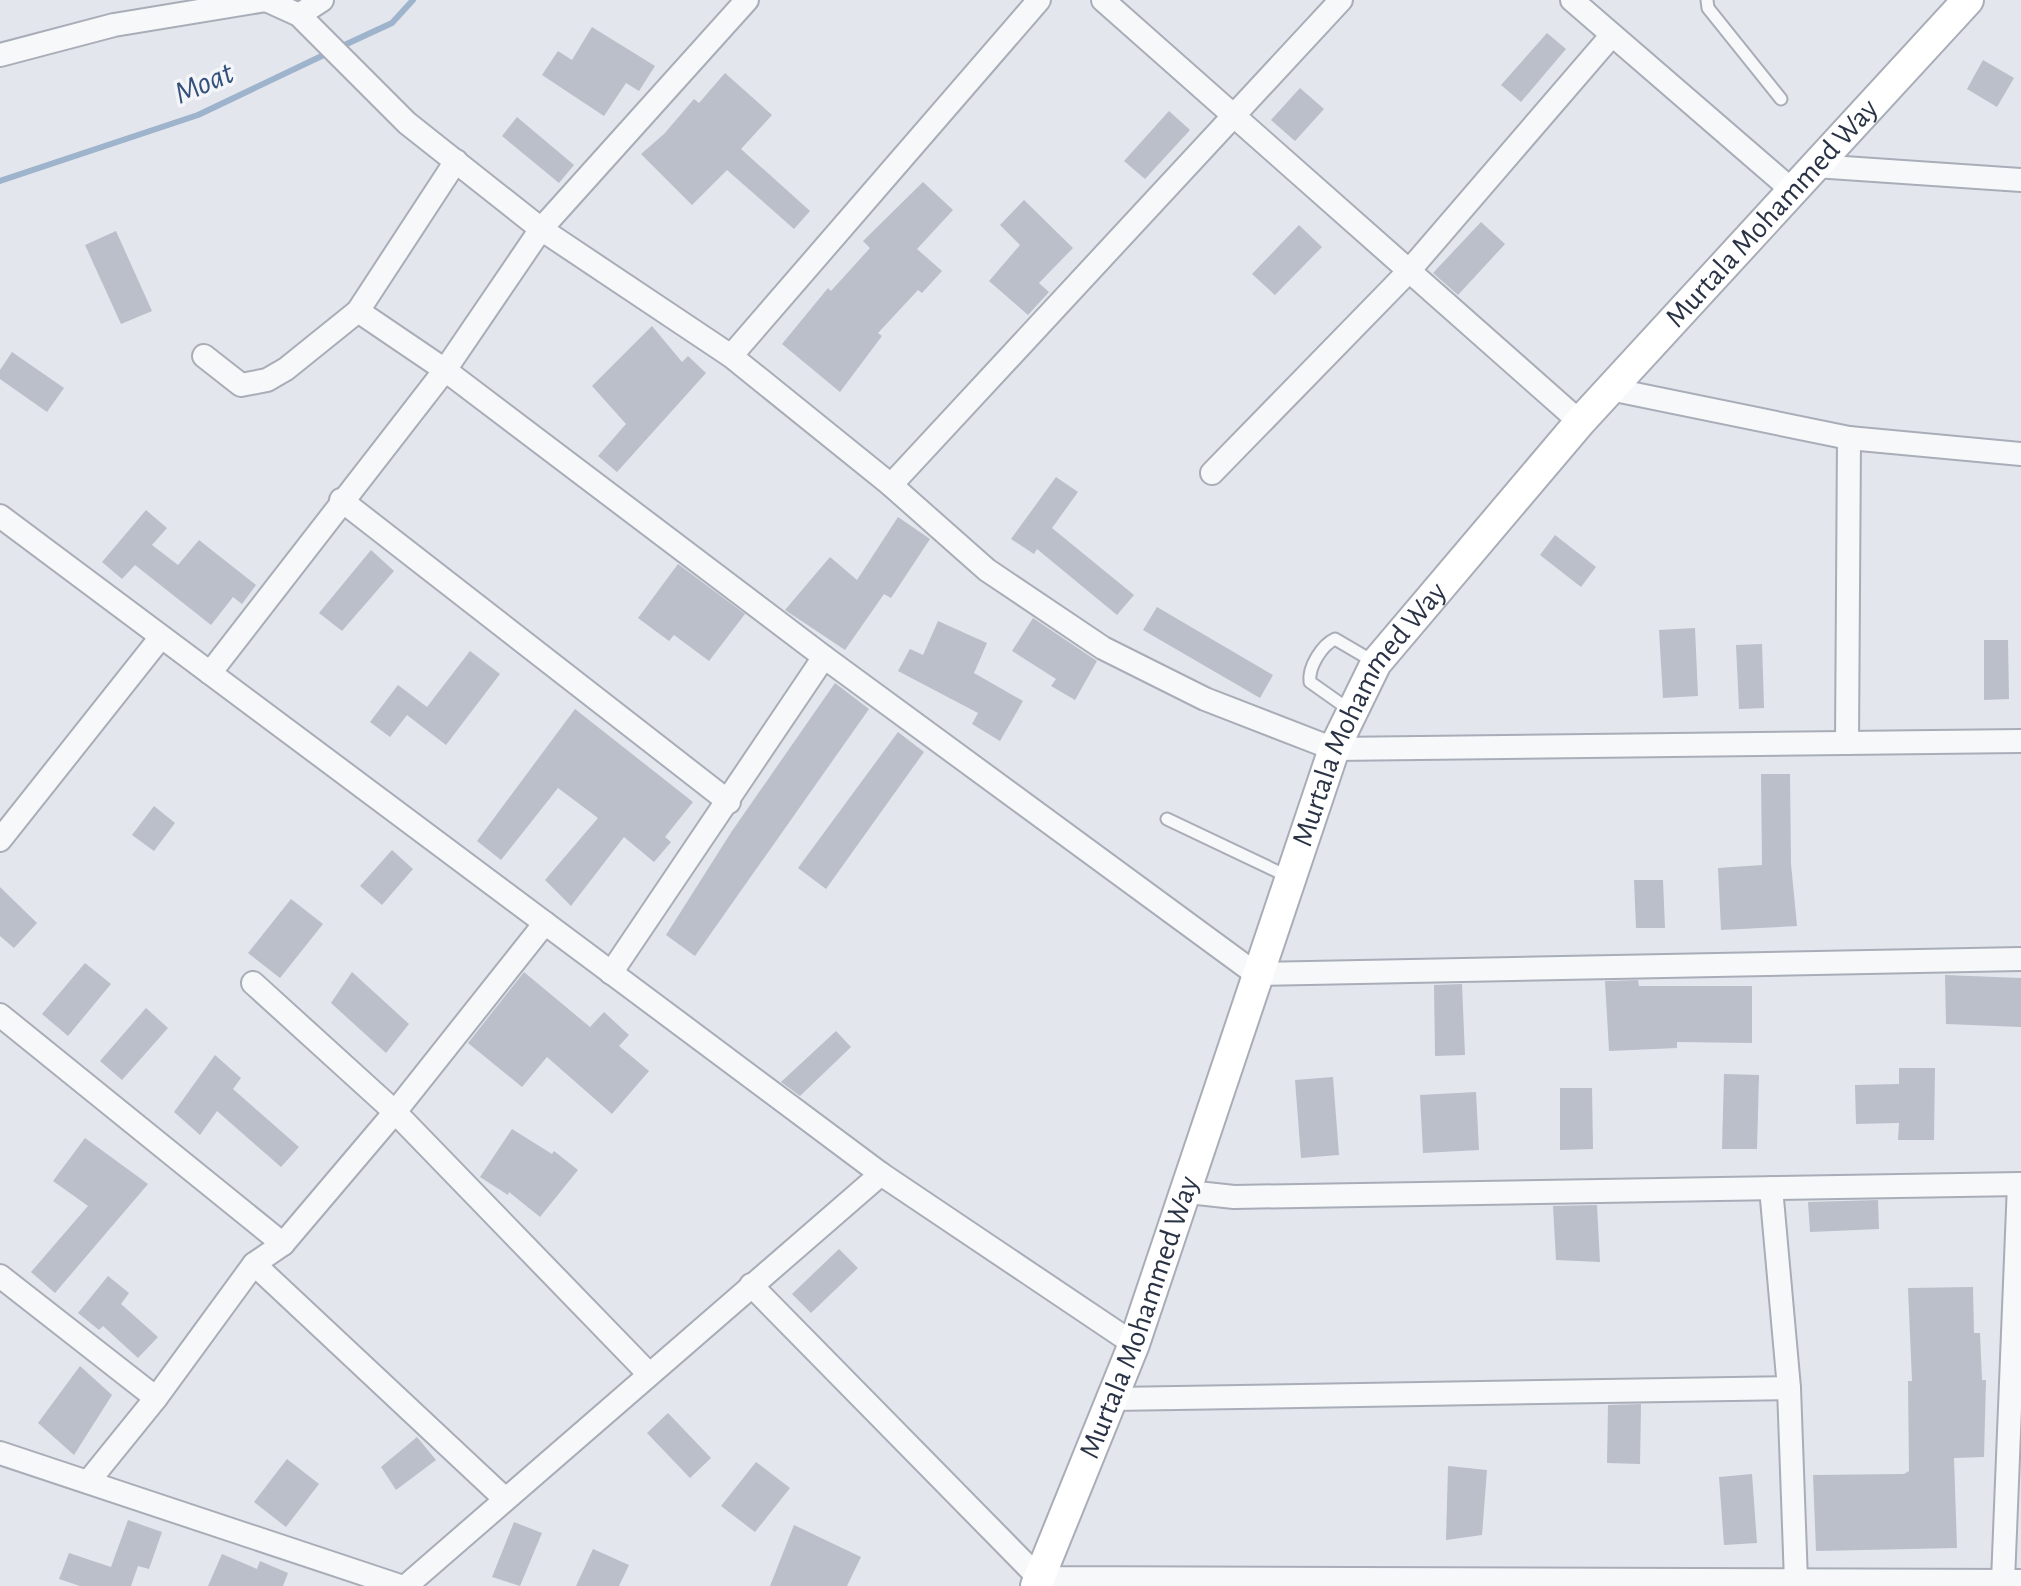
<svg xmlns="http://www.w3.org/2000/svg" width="2021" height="1586" font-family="'Alegreya Sans',sans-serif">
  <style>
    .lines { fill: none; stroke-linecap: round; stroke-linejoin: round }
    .stream { stroke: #9eb3cc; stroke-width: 6 }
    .building { fill: #babfca }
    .lane-casing { stroke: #a8adb7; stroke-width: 15 }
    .street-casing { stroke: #a8adb7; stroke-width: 26 }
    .secondary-casing { stroke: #a8adb7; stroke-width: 34 }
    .lane { stroke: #f6f8fa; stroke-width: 11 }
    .street { stroke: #f6f8fa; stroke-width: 22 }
    .secondary { stroke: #fff; stroke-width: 30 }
    .labels { text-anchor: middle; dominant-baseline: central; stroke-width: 7; stroke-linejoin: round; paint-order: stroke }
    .street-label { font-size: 30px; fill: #2a3345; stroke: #f3f5f9 }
    .water-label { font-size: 32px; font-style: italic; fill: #33507a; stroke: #f3f5f9 }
  </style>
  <rect width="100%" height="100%" fill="#e3e6ec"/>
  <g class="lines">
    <!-- stream -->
    <g class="stream">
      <polyline points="338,48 392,23 413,0"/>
      <polyline points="0,181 198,115 328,53"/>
    </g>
  </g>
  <!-- building -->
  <g class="building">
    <polygon points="592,27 655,66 639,91 626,83 604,116 542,75 558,51 572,60"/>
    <polygon points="1547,33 1566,49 1521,102 1501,85"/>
    <polygon points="1983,60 2014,78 1997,107 1967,89"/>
    <polygon points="725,73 772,115 741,149 810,211 794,229 727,170 692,205 641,154 664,134 694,99 699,103"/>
    <polygon points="1300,88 1324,109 1295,141 1271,120"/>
    <polygon points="1169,111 1190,130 1145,179 1124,161"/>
    <polygon points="517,117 574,165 559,183 502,136"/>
    <polygon points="923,182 953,210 917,249 942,271 922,293 918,290 878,333 882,336 840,392 782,344 828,288 831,291 870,248 863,241"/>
    <polygon points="1024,200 1073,248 1039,283 1049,292 1028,315 989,281 1020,245 1000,225"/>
    <polygon points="1481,222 1505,244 1458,295 1433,273"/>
    <polygon points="1299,225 1322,247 1275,295 1252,274"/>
    <polygon points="116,231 152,311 121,324 85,245"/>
    <polygon points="652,326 682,362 688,356 706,373 617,472 598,456 626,424 592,386"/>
    <polygon points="12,352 64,388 47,412 0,379 0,370"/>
    <polygon points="1056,477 1078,492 1052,528 1134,595 1117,615 1037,549 1034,554 1011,539"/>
    <polygon points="146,510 167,528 152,545 178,565 199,540 256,585 242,604 233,597 211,625 135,565 122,579 102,562"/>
    <polygon points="898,517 930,539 891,598 884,594 845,650 785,610 830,557 857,580"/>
    <polygon points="1555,535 1596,567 1581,587 1540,555"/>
    <polygon points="371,550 394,571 342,631 319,613"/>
    <polygon points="678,564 745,614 709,661 674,635 669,641 638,618"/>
    <polygon points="1157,607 1273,675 1260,698 1143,630"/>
    <polygon points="1033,618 1097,661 1075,700 1051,686 1056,679 1012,651"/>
    <polygon points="938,621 987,643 974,673 1023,701 1000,741 972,724 978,713 898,671 910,649 923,655"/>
    <polygon points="1695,628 1698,696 1663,698 1659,630"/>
    <polygon points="1984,640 2008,640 2009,699 1984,700"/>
    <polygon points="1762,644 1764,708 1739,709 1736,645"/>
    <polygon points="470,651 500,674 446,745 407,715 390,737 370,722 398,685 427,707"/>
    <polygon points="835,683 869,709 695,956 666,935 732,831"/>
    <polygon points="575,709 693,802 665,837 671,842 654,862 624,837 571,906 545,880 598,818 558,788 501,860 477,841"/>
    <polygon points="898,732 924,752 826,889 798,868"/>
    <polygon points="1761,774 1790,774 1791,864 1797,926 1721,930 1718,868 1762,865"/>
    <polygon points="154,806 175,823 154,851 132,835"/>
    <polygon points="392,850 413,869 382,905 360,886"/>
    <polygon points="1634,880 1663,880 1665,928 1636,928"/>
    <polygon points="0,887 37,923 14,948 0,936"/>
    <polygon points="291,899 323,924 280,978 248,953"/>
    <polygon points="85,963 111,984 68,1036 42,1014"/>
    <polygon points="352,972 409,1024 386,1053 331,1003"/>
    <polygon points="524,972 590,1027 604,1012 629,1035 619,1046 649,1071 612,1114 547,1057 522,1087 468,1043"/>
    <polygon points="1945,975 2021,978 2021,1027 1946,1024"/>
    <polygon points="1638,980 1639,986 1752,986 1752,1043 1677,1042 1677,1048 1609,1051 1605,981"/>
    <polygon points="1462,984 1465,1055 1435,1056 1434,985"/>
    <polygon points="146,1008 168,1028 122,1080 100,1061"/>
    <polygon points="836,1031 851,1047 800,1096 781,1082"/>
    <polygon points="215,1055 241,1078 233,1089 299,1147 281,1167 217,1111 200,1135 174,1112"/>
    <polygon points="1899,1068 1935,1068 1934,1140 1898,1140 1899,1123 1856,1124 1855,1085 1899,1084"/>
    <polygon points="1724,1074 1759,1075 1757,1149 1722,1149"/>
    <polygon points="1333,1077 1339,1155 1301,1158 1295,1080"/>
    <polygon points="1560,1088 1592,1088 1593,1149 1560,1150"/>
    <polygon points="1476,1092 1479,1150 1423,1153 1420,1095"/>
    <polygon points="512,1129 552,1154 554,1151 578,1170 540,1217 509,1192 508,1195 480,1177"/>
    <polygon points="85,1138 148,1184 55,1293 31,1272 88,1206 53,1181"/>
    <polygon points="1878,1200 1879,1229 1810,1232 1808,1202"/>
    <polygon points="1597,1205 1600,1262 1556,1260 1553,1206"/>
    <polygon points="839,1249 858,1268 811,1313 792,1294"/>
    <polygon points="108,1276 129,1293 121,1304 158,1337 138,1358 103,1326 99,1330 78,1313"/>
    <polygon points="1973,1287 1974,1333 1980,1333 1982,1380 1986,1380 1984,1457 1954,1458 1957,1548 1816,1551 1813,1475 1904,1474 1909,1471 1908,1381 1912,1381 1908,1288"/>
    <polygon points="80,1366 112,1395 74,1455 38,1423"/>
    <polygon points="1641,1404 1640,1464 1607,1463 1608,1405"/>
    <polygon points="668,1413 711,1458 690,1478 647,1433"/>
    <polygon points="417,1437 436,1460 396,1490 381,1467"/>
    <polygon points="287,1459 319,1484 286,1527 254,1502"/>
    <polygon points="756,1462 790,1488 755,1532 721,1506"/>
    <polygon points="1448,1466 1487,1470 1482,1535 1446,1540"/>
    <polygon points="1752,1474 1757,1543 1724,1545 1719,1477"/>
    <polygon points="128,1520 162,1532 149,1569 138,1566 131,1586 80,1586 59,1579 69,1553 111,1567"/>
    <polygon points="514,1522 542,1533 520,1586 492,1577"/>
    <polygon points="794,1525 861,1557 847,1586 770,1586"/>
    <polygon points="593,1549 629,1565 619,1586 576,1586"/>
    <polygon points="222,1554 257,1569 260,1561 288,1573 283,1586 208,1586"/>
  </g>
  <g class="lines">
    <!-- lane casing -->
    <g class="lane-casing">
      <g id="lane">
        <polyline points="1707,0 1708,8 1781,99"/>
        <path d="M1351 711 1310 682C1308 667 1322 645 1335 639L1376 663"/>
        <polyline points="1167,819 1289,877"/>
      </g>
    </g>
    <!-- street casing -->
    <g class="street-casing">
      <g id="street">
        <polyline points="266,0 299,15 407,123 541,229 731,356 891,485 987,570 1103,648 1205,699 1334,749 2021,741"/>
        <polyline points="1103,0 1580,422"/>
        <polyline points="1572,0 1793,191"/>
        <polyline points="299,15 322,0"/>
        <polyline points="0,55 114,25 266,0"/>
        <polyline points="1815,166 2021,180"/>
        <polyline points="358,311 445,370 824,657 1256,974 2021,959"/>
        <polyline points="204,356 241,385 267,380 286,369 358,311 456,161"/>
        <polyline points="731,356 1039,0"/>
        <polyline points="1610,389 1849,438 2021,454"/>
        <polyline points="1212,473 1408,272 1612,35"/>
        <polyline points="891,485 1341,0"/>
        <polyline points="341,500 729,802"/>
        <polyline points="0,516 881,1174 1134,1344"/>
        <polyline points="210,673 445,370 541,229 747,0"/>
        <polyline points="1847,743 1849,438"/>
        <polyline points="0,840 161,637"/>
        <polyline points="611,973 824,657"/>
        <polyline points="253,983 395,1112 648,1373"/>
        <polyline points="0,1015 283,1244"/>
        <polyline points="1771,1188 1789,1388 1796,1581"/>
        <polyline points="1188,1192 1234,1197 2021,1184"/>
        <polyline points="254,1264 504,1498"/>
        <polyline points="0,1276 156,1398"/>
        <polyline points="751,1285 1039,1578 2021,1581"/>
        <polyline points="1113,1399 1789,1388"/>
        <polyline points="0,1453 400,1586"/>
        <polyline points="88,1482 156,1398 254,1264 283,1244 395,1112 545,923"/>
        <polyline points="2003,1581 2019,1184"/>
        <polyline points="406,1586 881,1174"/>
      </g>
    </g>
    <!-- secondary casing -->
    <g class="secondary-casing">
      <g id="secondary">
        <path id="s1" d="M1036 1586 1134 1344 1334 749 1376 663 1580 422 1968 0"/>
      </g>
    </g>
    <!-- lane -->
    <use href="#lane" class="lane"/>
    <!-- street -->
    <use href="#street" class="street"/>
    <!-- secondary -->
    <use href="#secondary" class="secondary"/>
  </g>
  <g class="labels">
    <!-- street labels -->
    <g class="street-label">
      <text stroke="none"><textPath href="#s1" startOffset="1584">Murtala Mohammed Way</textPath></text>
      <text stroke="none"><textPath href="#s1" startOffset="936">Murtala Mohammed Way</textPath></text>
      <text stroke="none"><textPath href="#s1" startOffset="288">Murtala Mohammed Way</textPath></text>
    </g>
    <!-- water labels -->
    <g class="water-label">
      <text transform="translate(204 83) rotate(-23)">Moat</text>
    </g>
  </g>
</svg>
